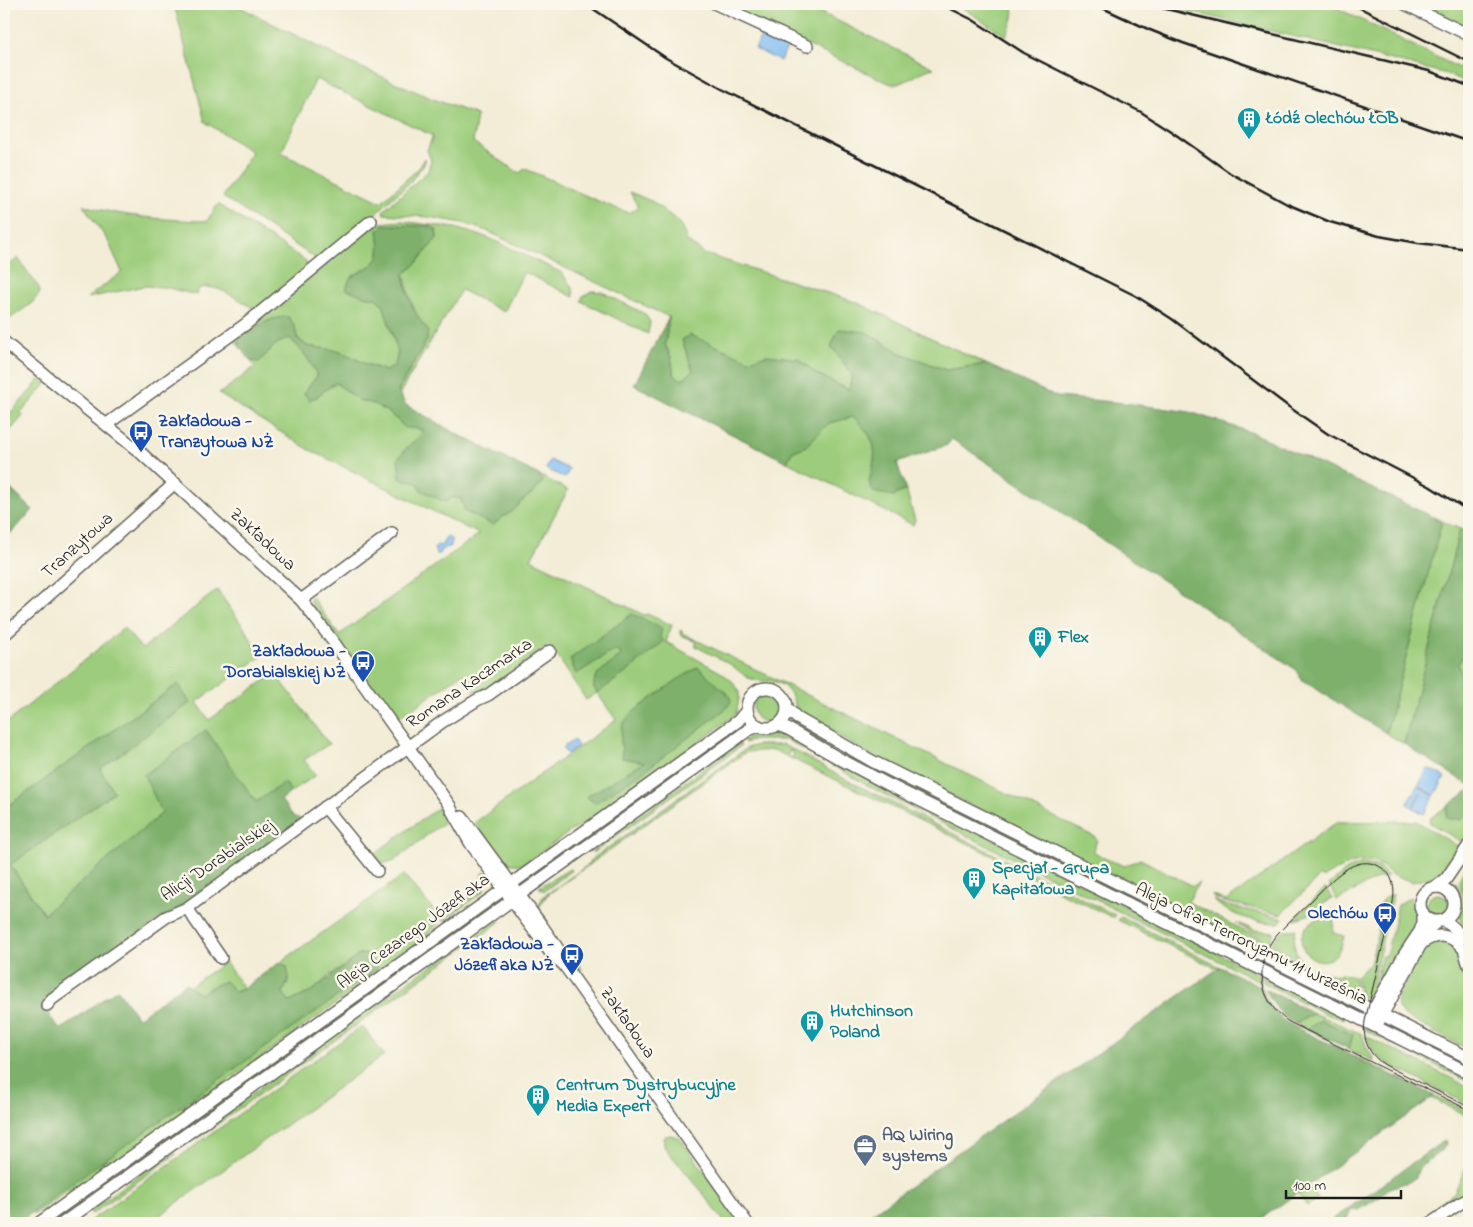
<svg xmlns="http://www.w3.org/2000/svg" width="1473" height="1227" font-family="'Indie Flower',sans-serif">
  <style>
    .green { fill: #9dcd7c; stroke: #5c744c; fill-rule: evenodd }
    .forest { fill: #7eb06c; stroke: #4d6644 }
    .water { fill: #80bcf3; stroke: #4e6c88 }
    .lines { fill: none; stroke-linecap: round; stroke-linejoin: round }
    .minor-casing { stroke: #67655d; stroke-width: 14 }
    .minor { stroke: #fff; stroke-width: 11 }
    .tram { stroke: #1c1c1c; stroke-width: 1 }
    .rail { stroke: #1c1c1c; stroke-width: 2.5 }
    .labels { text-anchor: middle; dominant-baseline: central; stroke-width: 5; stroke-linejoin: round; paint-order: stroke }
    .culture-label { font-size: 18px; font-weight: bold; fill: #0d838f; stroke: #fbf7ec; text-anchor: start }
    .transit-label { font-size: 18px; font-weight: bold; fill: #164399; stroke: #fbf7ec; text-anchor: end }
    .street-label { font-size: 18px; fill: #1c1c1c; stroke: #fbf7ec }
    .service-label { font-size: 18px; font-weight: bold; fill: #4e5e75; stroke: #fbf7ec; text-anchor: start }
  </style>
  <rect width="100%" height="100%" fill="#fbf7ec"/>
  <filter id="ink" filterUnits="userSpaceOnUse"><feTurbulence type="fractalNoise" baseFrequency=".02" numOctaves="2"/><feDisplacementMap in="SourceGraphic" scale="10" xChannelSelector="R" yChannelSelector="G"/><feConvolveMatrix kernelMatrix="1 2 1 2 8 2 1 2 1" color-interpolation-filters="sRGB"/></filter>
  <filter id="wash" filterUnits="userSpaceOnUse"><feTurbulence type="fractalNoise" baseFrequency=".0096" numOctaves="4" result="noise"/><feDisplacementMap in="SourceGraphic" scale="20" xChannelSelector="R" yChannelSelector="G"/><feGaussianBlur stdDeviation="1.12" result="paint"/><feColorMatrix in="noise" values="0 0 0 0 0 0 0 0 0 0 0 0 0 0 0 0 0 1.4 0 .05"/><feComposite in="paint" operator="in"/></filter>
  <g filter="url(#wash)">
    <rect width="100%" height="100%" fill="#f3edd7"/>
    <!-- green -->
    <g class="green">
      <path d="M174 4H234L344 60 433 99 477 115 473 142 519 173 525 169C561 183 594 201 629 213L638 207 630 192 653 202 679 222 688 242 705 254 856 302 986 364 946 370 901 353 866 332 831 346 852 374 850 390 817 374 799 359 767 355 749 361 690 335 682 340 693 371 682 381 674 375 671 357 665 345 669 317 487 231 463 223 429 217 384 214 383 211 428 171 431 160 427 150 433 136 316 79 281 153 381 202 419 168 424 158 425 163 410 182 374 215 318 260 223 197 252 152 205 122Z"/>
      <path d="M719 4H803L934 68C918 71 907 85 891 84Z"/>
      <path d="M956 4H1012C1017 14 1010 26 1006 36Z"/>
      <polygon points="1158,4 1329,4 1469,73 1469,83 1447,74 1400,62"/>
      <polygon points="1413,4 1469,4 1469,31"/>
      <path d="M218 204 306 261 308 268 257 311C243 302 215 281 198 289L197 295 164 287 144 286 87 298 122 272 108 241 83 205C123 217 165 220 207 221Z"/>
      <path d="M401 221 455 228 489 238 562 273 573 289 574 297 524 272 504 312 461 290 400 393 398 391C407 373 418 357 427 340 418 318 408 298 404 273L415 265 437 238 436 229 395 225 378 230C383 266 376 261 350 278L364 296 375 298 383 304 398 352 395 365 386 371 364 363 348 355 334 350 307 346 297 338 295 327 239 340V346L234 339 372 226 381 223Z"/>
      <polygon points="18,258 39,288 40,293 32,303 4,323 4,269"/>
      <polygon points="592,291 602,292 645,314 650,322 648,334 581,301 583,296"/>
      <path d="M290 338C300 349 312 361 317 376L304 393 316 398 327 387 336 383 360 401 372 403 388 412 406 428H417L424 432 403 451C406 460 407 471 412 479 417 487 450 498 460 498L464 506 493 525 503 517 513 511 522 501 535 491 542 481 537 474 568 490 531 559 644 615 647 614 672 625 666 642 722 673 733 682 739 691V699L736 714 725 722V723L608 808 568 833 523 865 504 863 481 831 478 826 477 827 474 823 616 720 597 693 586 700 550 645 481 694 474 691 462 674 396 720 309 601 312 597 339 635 479 534 308 449 219 394 255 367 251 361H259L276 344ZM660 637 663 641 627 672 597 692 594 688C594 685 594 682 595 679 599 669 614 664 621 655L618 651H613L576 674 570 659 597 640Z"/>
      <polygon points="40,378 47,383 21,413 23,416 4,438 4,420 34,387"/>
      <path d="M853 417C878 440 878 450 869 482L893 496 906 490 915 520 913 525 787 462 792 452 806 446 829 423Z"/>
      <polygon points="1442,521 1460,529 1404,744 1386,733"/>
      <polygon points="217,590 248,633 254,646 262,656 197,702 209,720 275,673 329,744 304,760 316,775 291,792 285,783 256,802 206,731 163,813 44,914 10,865 114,792 99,769 190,703 178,684 4,809 4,725 124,628 142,649"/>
      <polygon points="680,630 682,631 682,633 1095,837 1097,840 1093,851 1106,859 1125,866 1140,859 1193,886 1199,882 1188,902 1235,926 1268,944 1265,951 874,757 798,713 791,694 783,685 772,681 761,681 748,678 730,664 695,646 697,642 681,635"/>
      <polygon points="1469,651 1469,682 1462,677 1458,664 1465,653"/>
      <circle cx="767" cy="708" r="14"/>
      <polygon points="792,721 1351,1004 1350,1005 1279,971 1238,954 893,782 791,725"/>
      <polygon points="731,731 734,735 534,879 533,878 578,845 611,817"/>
      <polygon points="781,733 786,733 1260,975 1261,982 885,795 787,740 755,740 745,743 743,740 754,734 767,736"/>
      <polygon points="739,743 741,746 593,853 592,851 602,842"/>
      <polygon points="757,745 783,745 791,749 787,756 792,758 794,754 791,752 792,749 839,776 1115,915 1114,918 1061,893 985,852 774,750 746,752 547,895 538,909 547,920 545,921 537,910 542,898 547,894 588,865 591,860 747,748"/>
      <polygon points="1449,805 1446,812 1461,819 1469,813 1469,837 1464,841 1460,841 1430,823 1429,819"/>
      <polygon points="438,808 447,820 395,860 379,865 371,856"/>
      <path d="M1416 821 1458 846 1459 852 1444 874 1412 882C1406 879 1400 878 1394 876 1389 874 1386 868 1382 866 1363 855 1340 867 1323 878L1320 876 1281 914 1224 902 1213 897 1212 895 1226 901 1337 822Z"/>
      <polygon points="1469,860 1469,919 1459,880"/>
      <polygon points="1363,864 1378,867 1388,876 1378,878 1337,900 1329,885 1347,870"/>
      <polygon points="570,869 571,871 544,891 539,887"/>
      <polygon points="484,872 487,874 484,891 443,921 442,919 437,922 438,924 420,943 75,1191 70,1189 34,1215 33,1213 343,967 329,976 312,991 290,1002 283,993 289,978 244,988 235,992 215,985 200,994 189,987 225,962 244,988 404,875 440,918 474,893"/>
      <path d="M1455 882 1457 883 1469 931C1458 919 1460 917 1458 902 1457 894 1453 890 1455 882Z"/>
      <polygon points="1326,888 1332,899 1312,910 1313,913 1293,920"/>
      <circle cx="1438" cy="905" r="11"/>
      <path d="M1393 894 1390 909 1378 919 1377 918C1378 906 1381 899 1393 894Z"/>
      <path d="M1410 897C1418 904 1419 913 1419 923L1376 994 1372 996 1382 956H1386L1398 905Z"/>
      <path d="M1214 900 1224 905 1280 917 1283 918 1279 923C1262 924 1225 915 1214 900Z"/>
      <polygon points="489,905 490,907 449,936 416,963 110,1183 108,1181"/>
      <path d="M1337 909 1339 913 1334 918 1333 933 1344 936C1335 983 1286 953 1306 927 1313 919 1327 914 1337 909Z"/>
      <polygon points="1388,914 1370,997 1359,997 1360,994 1356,976 1370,964 1375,944 1377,943 1377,939 1376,939 1378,932 1377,930 1379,930 1379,926 1378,925 1378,922"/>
      <polygon points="1121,917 1220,967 1217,968 1207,964 1118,920"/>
      <polygon points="499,919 499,922 485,933 195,1140 194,1139 208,1125 422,972 460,948"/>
      <polygon points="1236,923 1255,930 1274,932 1269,943"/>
      <path d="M1296 929C1292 943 1294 955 1306 964L1271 944 1281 932Z"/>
      <path d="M1433 941 1452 943C1473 970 1469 1016 1469 1050L1406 1017C1399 1012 1396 1006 1398 996L1424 947Z"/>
      <polygon points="1270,946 1311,969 1339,976 1340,974 1354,976 1356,986 1354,995 1267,952"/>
      <polygon points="567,948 582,969 577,972 564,950"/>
      <polygon points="1263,976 1344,1016 1343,1019 1328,1015 1264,983"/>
      <polygon points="1313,1013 1362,1034 1366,1047 1374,1059 1373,1061 1349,1049 1352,1035 1321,1020 1307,1029 1296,1024"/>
      <polygon points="362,1026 384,1055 149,1223 87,1223"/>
      <polygon points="1366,1027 1469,1079 1469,1082 1365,1030"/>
      <polygon points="1366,1036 1469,1087 1469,1105 1386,1063 1373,1051"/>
      <polygon points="1433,1095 1469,1112 1469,1117 1432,1098"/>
      <polygon points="671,1135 680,1138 742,1223 725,1223 699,1188 665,1148 663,1138 665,1136"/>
      <polygon points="175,1153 176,1154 92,1214 89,1211 152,1165"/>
      <polygon points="1469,1161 1469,1192 1455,1197 1439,1206 1438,1204 1454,1193"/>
      <polygon points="1309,1186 1318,1199 1307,1206 1298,1194"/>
      <polygon points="77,1201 80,1206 56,1223 46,1223"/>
    </g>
    <!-- forest -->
    <g class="forest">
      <path d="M383 225 429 226 436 229 437 238 415 265 404 274C407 295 413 314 428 330L427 340 398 391 406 405 457 434 537 474 543 481 535 491 522 501 513 511 503 517 493 525 464 511V506L460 498H452L445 502 421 490 418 484 412 480 406 482 400 478 398 458 424 431 417 428H406L388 412 372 403 360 401 336 383C326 387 320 397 309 400L304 393 317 376C312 361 300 349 290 338L276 344 259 362 251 361 239 346V340C254 328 269 316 289 317L295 327 297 338 307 346 334 350 348 355 364 363 386 371 395 365 398 352 383 304 375 298 364 296 346 289 350 278C376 261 383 266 378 230Z"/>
      <path d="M669 317 665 345 671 357 674 375 682 380 693 371 682 340 690 335 749 360 767 355 799 359 817 374 849 390 852 374 831 346 839 329 866 332 901 353 946 370 986 364 1057 397 1125 403 1190 412 1253 433 1442 521 1386 733 1302 680 1295 669 952 439 947 445 897 463 906 490 893 496 873 492 869 482C878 451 878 440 853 417L829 423 806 446 792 452 787 462 634 385Z"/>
      <polygon points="4,483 33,510 4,540"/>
      <polygon points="1460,529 1469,533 1469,651 1465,653 1458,664 1462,677 1469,682 1469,785 1404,744"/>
      <path d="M632 614 662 628 660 637 664 641 627 672 597 693 594 688C594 685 594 682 595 679 599 669 614 664 621 655L618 651H613L576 674 570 659Z"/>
      <path d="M698 667 730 696 731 701 727 708 647 769 595 803 586 797 644 762 622 758C622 748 619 734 623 724 625 720 630 716 633 712L674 682Z"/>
      <polygon points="178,684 190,703 100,769 114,792 10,865 44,914 162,813 144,775 206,730 256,802 285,782 291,792 281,800 294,817 299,818 301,820 194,900 160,919 41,1004 60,1030 117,989 138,1018 186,983 194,991 200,994 215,985 225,981 236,992 244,988 279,963 287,966 289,978 283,993 290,1002 312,991 360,954 368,954 378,968 72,1183 18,1223 4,1223 4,809"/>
      <polygon points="1469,790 1469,813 1461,819 1449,819 1446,817 1449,805"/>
      <path d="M1220 967 1262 987C1266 1003 1274 1014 1287 1023L1433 1095 1432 1098 1255 1223H858Z"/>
      <path d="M1265 989 1313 1013 1296 1024C1280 1016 1273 1004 1265 989Z"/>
      <polygon points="1321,1020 1353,1035 1349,1049 1307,1029"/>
      <polygon points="1445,1140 1446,1144 1443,1149 1419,1168 1416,1177 1409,1182 1389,1188 1380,1197 1359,1210 1351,1209 1346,1221 1336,1223 1329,1222"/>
    </g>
    <!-- water -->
    <g class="water">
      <polygon points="763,32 789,44 780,61 755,49"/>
      <polygon points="550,460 569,469 565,478 546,469"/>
      <polygon points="447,536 452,540 451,546 442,550 440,554 436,554 434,548 437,545 441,546"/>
      <polygon points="574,740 578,746 567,754 562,748"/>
      <polygon points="1428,768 1445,777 1435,795 1418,786"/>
      <polygon points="1417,786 1434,796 1424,814 1413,808 1421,792 1412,807 1407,804"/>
    </g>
  </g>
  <g filter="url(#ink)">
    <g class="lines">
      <!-- minor casing -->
      <g class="minor-casing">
        <g id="minor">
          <polyline points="716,4 807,46"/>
          <polyline points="1405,4 1469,35"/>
          <polyline points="4,342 141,453 301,600 332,640 450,806 451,809 471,844 524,917 550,952 564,965 572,976 747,1223"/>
          <polyline points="107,424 246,324 371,221"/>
          <polyline points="301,600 392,533"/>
          <polyline points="4,635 175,483"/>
          <circle cx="767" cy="708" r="20"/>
          <polyline points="787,708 797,718 872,761 1469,1058"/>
          <polyline points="778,725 790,730 840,759 891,786 1469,1073"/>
          <polyline points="325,807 377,871"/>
          <polyline points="462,817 542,926 558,949 563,962"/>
          <polyline points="1436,887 1446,879 1469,845"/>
          <circle cx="1437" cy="904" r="17"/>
          <polyline points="187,908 221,958"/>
          <path d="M1443 921C1463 928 1462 947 1469 965"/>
          <path d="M1421 944C1436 932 1451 934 1463 948"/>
          <polyline points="47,1005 52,999 166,917 187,908 442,722 477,700 488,695 550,651"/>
          <polyline points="1370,1016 1404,955 1420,931 1423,923 1423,913"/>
          <polyline points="1379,1021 1421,944 1426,931 1437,922"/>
          <polyline points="39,1223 738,721 747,710"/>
          <polyline points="63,1223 736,739 748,730 759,726"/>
          <polyline points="1431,1223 1459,1204 1469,1199"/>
        </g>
      </g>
      <!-- minor -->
      <use href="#minor" class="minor"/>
      <!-- tram -->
      <path class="tram" d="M1469 1107 1385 1065C1369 1055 1362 1040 1365 1021L1393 902C1395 889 1394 876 1382 868 1356 850 1330 882 1313 899 1301 910 1289 922 1277 934 1253 962 1258 1002 1289 1022L1469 1110"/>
      <!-- rail -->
      <g class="rail">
        <polyline points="586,4 666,58 722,89 1136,296 1172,319 1289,407 1328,434 1429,486 1469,511"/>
        <polyline points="941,4 973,20 1024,53 1141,112 1172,132 1230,173 1287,204 1330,222 1379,236 1418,243 1469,249"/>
        <polyline points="1094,4 1150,30 1183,43 1469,142"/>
        <polyline points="1145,4 1429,71 1469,86"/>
        <polyline points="1352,4 1469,62"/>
      </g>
    </g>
  </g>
  <!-- icons -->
  <defs>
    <g id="building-pin" transform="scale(1.25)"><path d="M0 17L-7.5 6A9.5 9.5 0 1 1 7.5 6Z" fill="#0f9aa8" stroke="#fbf7ec"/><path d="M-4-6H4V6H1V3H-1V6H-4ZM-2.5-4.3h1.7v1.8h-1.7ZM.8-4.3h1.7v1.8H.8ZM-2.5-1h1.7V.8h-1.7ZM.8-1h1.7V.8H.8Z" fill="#fff"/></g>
    <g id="bus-pin" transform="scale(1.25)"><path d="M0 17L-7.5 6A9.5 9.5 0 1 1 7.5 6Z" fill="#1a4fb4" stroke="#fbf7ec"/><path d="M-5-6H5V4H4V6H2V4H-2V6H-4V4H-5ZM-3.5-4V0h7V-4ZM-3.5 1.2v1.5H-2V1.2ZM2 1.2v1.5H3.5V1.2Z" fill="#fff"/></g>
    <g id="office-pin" transform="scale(1.25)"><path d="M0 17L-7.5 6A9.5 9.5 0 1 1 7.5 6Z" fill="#5c6f8a" stroke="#fbf7ec"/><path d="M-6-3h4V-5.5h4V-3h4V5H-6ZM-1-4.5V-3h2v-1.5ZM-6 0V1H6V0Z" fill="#fff"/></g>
  </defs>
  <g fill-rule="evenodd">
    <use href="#building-pin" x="1249" y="119"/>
    <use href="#bus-pin" x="141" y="432"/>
    <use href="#building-pin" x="1040" y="638"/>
    <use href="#bus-pin" x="363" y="662"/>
    <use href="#building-pin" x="974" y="879"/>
    <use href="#bus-pin" x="1385" y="914"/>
    <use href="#bus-pin" x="572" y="955"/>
    <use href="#building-pin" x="812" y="1022"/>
    <use href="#building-pin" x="538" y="1096"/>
    <use href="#office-pin" x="865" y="1146"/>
  </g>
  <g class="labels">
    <!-- culture labels -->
    <g class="culture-label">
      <text x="1266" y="119">Łódź Olechów ŁOB</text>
      <text x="1058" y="638">Flex</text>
      <text x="992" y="869">Specjał - Grupa<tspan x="992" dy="21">Kapitałowa</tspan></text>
      <text x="830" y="1012">Hutchinson<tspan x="830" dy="21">Poland</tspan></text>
      <text x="556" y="1086">Centrum Dystrybucyjne<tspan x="556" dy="21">Media Expert</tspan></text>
    </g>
    <!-- transit labels -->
    <g class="transit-label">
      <text x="158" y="422" text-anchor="start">Zakładowa -<tspan x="158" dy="21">Tranzytowa NŻ</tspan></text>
      <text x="346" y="652">Zakładowa -<tspan x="346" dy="21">Dorabialskiej NŻ</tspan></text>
      <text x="1368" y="914">Olechów</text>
      <text x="554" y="945">Zakładowa -<tspan x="554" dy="21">Józefiaka NŻ</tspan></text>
    </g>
    <!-- street labels -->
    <g class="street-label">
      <text transform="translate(262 540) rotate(43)">Zakładowa</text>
      <text transform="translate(78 546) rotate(-42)">Tranzytowa</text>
      <text transform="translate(470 684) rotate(-34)">Romana Kaczmarka</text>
      <text transform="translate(218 861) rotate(-34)">Alicji Dorabialskiej</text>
      <text transform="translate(414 932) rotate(-36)">Aleja Cezarego Józefiaka</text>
      <text transform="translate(1251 945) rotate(26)">Aleja Ofiar Terroryzmu 11 Września</text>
      <text transform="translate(627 1023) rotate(55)">Zakładowa</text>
    </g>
    <!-- service labels -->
    <g class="service-label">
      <text x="882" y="1136">AQ Wiring<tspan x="882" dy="21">systems</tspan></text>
    </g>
  </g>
  <!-- margin -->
  <rect width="1473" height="1227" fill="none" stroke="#fbf7ec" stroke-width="20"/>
  <!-- scale -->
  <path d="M1286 1190v8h115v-8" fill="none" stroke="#1c1c1c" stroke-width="2.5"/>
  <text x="1293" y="1190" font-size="15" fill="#1c1c1c" stroke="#fbf7ec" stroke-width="4" paint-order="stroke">100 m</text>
</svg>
